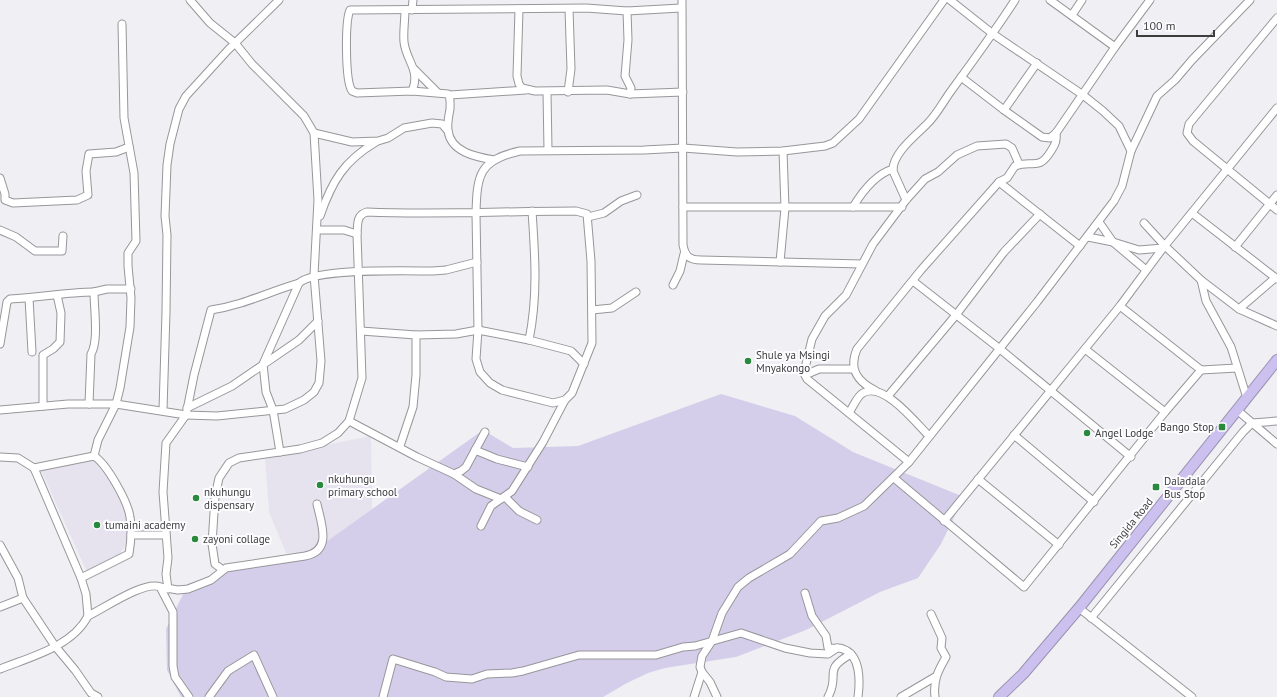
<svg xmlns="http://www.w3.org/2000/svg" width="1277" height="697" font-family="'PT Sans',sans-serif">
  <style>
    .built { fill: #e6e3ef }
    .green { fill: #d5ceea }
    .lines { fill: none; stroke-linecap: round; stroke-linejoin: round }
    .minor-casing { stroke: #97969a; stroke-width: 9 }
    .highway-casing { stroke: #9a92b1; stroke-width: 12 }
    .minor { stroke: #fff; stroke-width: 7 }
    .highway { stroke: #ccc0ef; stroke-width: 10 }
    .poi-dot { fill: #29893c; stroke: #fdfcff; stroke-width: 1.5 }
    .labels { text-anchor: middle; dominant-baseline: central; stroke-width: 4; stroke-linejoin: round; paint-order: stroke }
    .poi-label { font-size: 11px; fill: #3d3d3e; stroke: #fdfcff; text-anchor: start }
    .street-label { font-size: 11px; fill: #3d3d3e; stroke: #fdfcff }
  </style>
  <rect width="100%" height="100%" fill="#f0eff3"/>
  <!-- built -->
  <g class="built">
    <polygon points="371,436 373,549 286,553 269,512 265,457"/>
    <polygon points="91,457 100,464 126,511 129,539 118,557 87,572 41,470"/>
  </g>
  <!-- green -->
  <polygon class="green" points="721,394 795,416 853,452 964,497 941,544 918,578 880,592 806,630 736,657 665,668 648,673 627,683 603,697 181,697 167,670 166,629 188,584 248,564 305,557 483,430 513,448 578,446"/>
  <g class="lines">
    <!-- minor casing -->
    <g class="minor-casing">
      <g id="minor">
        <path d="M682 0 683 245C685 256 689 260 701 260L862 264"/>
        <polyline points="1050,0 1115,47"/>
        <polyline points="519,9 517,76 519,84 522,88 535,91 607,90 630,94 683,92"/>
        <path d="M405 10C405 20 403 32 404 42 406 61 421 70 412 91"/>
        <polyline points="412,10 413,0"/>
        <polyline points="627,11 628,40 625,76 631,88 630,94"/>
        <polyline points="1072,15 1082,0"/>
        <polyline points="1277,18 1189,124 1187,133 1193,141 1277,210"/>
        <polyline points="414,69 437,92"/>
        <polyline points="961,77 1004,110 1042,137 1050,138 1056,133 1115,47 1150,0"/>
        <polyline points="547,92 548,150"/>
        <polyline points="568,92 571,69 569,9"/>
        <polyline points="450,95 526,90"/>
        <polyline points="1004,110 1037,63"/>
        <polyline points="314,133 352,142 378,141 388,138 404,128 432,123 442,124 448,131"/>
        <polyline points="1131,151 1157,96 1175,80 1192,60 1250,0"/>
        <path d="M494 160C476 157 450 152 448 130 447 123 449 115 450 109 450 103 451 98 448 94L412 91 357 93 352 91C345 81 345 21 350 10L586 8 627 11 681 8"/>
        <polyline points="0,178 5,194 5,200 13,203 77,200 88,195 86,171 89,154 116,152 129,147"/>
        <polyline points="999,182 1080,246"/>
        <path d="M906 200 893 171C892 154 915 136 926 125 936 116 943 102 951 91 973 61 995 31 1015 0"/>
        <polyline points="683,207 902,207"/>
        <path d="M853 207C862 192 876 174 893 169"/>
        <polyline points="1192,213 1277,279"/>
        <path d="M320 216C332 181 344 161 376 142"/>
        <polyline points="588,217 604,213 621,201 637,195"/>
        <polyline points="1099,222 1113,242 1146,270"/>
        <polyline points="1144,223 1165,246 1201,280 1206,301 1231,347 1247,398"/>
        <polyline points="0,230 16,237 35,251 62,251 63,236"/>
        <polyline points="318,230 344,230 357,234"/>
        <polyline points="1088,237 1113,242 1139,250 1163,248"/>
        <polyline points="1235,247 1277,195"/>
        <polyline points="780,262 785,208 783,151"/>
        <polyline points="1201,280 1239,309 1277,326"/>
        <polyline points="913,281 1000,349 1131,457"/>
        <polyline points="673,285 680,271 684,254"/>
        <polyline points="29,298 32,352"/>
        <polyline points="1120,306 1201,370 1237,368"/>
        <polyline points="1239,309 1275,278"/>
        <polyline points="592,310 612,308 636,292"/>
        <polyline points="361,331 416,335 456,334 478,330 529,340 571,351 584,364"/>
        <path d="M529 340C538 297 535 255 532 211"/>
        <path d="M0 344 7 302 10 299C39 298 65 292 94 292"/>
        <polyline points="1085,349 1165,412"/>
        <polyline points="805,375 819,369 853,369"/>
        <path d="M876 391C858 382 848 370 857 349L921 270 999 182 1007 178 1015 166C1033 159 1038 172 1051 151 1055 145 1057 141 1056 133"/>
        <polyline points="888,396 956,315 1004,252 1040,214"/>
        <path d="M89 404 91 354C99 341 94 309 94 292L107 289H131"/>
        <polyline points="43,406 43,355 53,349 60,342 61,313 57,295"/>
        <polyline points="187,408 232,386 299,340 318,321"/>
        <polyline points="0,410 68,404 116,404 186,415 217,416 285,409 304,400 314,392 319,383 321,361 314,275 318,200 314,133 304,116 252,64 235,43 210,23 190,0"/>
        <polyline points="163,410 166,312 167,235 165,216 167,165 170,144 179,109 186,96 228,50 279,0"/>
        <polyline points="1237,410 1277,444"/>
        <path d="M849 413C853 407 857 396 863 393 883 381 916 423 929 436"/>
        <polyline points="349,421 417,457 454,474 461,471 466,467 485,432"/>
        <polyline points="1014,435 1094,502"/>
        <polyline points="400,446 413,407 416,375 416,335"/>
        <polyline points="475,450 497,459 528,467"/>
        <path d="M280 452 273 410 266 392 263 364 299 283C316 268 407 271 433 271L446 270 477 262"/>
        <polyline points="94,456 98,440 116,404 120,388 130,327 131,298 128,266 128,253 136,241 134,173 124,118 122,24"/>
        <path d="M0 457 18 458 34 468 81 578 86 594 88 616C72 647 30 657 0 669"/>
        <polyline points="909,462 807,379 805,375 805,368 812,339 825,316 846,295 873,244 906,200 925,179 938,172 957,155 977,146 1006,144 1012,148 1019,164"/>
        <path d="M34 468 94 456C107 464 128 502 130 517 132 529 131 542 129 554L81 578"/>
        <polyline points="454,474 476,489 501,499"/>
        <polyline points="894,478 1024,587 1165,412 1201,370"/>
        <polyline points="978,479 1059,545"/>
        <polyline points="505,497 519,511 537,520"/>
        <polyline points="944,521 1120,306 1163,248 1277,108"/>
        <polyline points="481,526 491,506 512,491 543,442 565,400"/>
        <polyline points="131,535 166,535"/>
        <polyline points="0,545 18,578 23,598"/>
        <path d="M223 570 215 564 212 544 215 497 219 478 229 463 239 458 300 449 322 443 338 433 349 421 362 378 357 234C358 224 356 215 367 212 437 215 507 211 576 211L587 214 591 261 592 343 572 393 565 400 553 403 502 390 490 383 480 372 476 359 478 330 476 213C477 175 479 160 520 151L644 150 683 148 737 152 783 151 825 146 833 143 859 119 944 0"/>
        <path d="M160 587 178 590 188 589 211 580 226 568 305 556C333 551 321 523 317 504"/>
        <path d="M168 589 166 574 168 558 163 492 166 443 186 415 194 375 211 310C244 305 268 292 299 283"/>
        <path d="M805 593 812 616 826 636 828 648C833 649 838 647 843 649 861 655 860 682 858 697"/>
        <polyline points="0,607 23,598 55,646 75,670 91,693 98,697"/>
        <polyline points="1079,608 1192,697"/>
        <path d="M931 614 942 638 941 648 946 657C938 671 933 680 935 697"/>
        <path d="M88 616C103 609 145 580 160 587L173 612V666L175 677 189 697"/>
        <polyline points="1091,618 1243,432 1252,423 1277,421"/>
        <polyline points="702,672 710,682 717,697"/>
        <polyline points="209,697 228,671 254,655 273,697"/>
        <polyline points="383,697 393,659 435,672 446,677 472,679 487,674 512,673 523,671 579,655 656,655 683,647 695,646 741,633 785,648 810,653 828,654 837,648"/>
        <polyline points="694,697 702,672 700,667 702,656 712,641 722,613 738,587 749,578 790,554 821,521 838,518 864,506 909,462 1037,302 1114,201 1122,186 1131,151 1119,126 1103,111 1083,95 993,34 950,0"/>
        <path d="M828 697C841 674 821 671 851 654"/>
        <polyline points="901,697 935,677"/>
      </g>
    </g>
    <!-- highway casing -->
    <g class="highway-casing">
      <polyline id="highway" points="999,697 1023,674 1079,608 1277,360"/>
    </g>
    <!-- minor -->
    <use href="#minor" class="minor"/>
    <!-- highway -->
    <use href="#highway" class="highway"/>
  </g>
  <!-- markers -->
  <g class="poi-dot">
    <circle cx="748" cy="361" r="4"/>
    <rect x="1218" y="423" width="8" height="8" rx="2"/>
    <circle cx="1087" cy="433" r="4"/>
    <circle cx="320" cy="485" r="4"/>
    <rect x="1152" y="483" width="8" height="8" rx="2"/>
    <circle cx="196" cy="498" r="4"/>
    <circle cx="97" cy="525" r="4"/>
    <circle cx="195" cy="539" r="4"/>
  </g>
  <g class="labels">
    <!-- poi labels -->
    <g class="poi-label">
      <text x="756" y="355">Shule ya Msingi<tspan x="756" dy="13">Mnyakongo</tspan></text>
      <text x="1214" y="427" text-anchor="end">Bango Stop</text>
      <text x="1095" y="433">Angel Lodge</text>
      <text x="328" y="479">nkuhungu<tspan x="328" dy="13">primary school</tspan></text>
      <text x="1164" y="481">Daladala<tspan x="1164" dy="13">Bus Stop</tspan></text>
      <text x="204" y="492">nkuhungu<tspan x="204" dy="13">dispensary</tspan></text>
      <text x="105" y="525">tumaini academy</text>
      <text x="203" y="539">zayoni collage</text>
    </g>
    <!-- street labels -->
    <g class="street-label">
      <text transform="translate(1131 523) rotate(-51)">Singida Road</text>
    </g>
  </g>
  <!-- scale -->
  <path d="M1137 30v6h77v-6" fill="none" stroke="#3d3d3e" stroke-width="2"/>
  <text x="1143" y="30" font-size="12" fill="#3d3d3e" stroke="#fdfcff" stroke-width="3" paint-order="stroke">100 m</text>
</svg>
